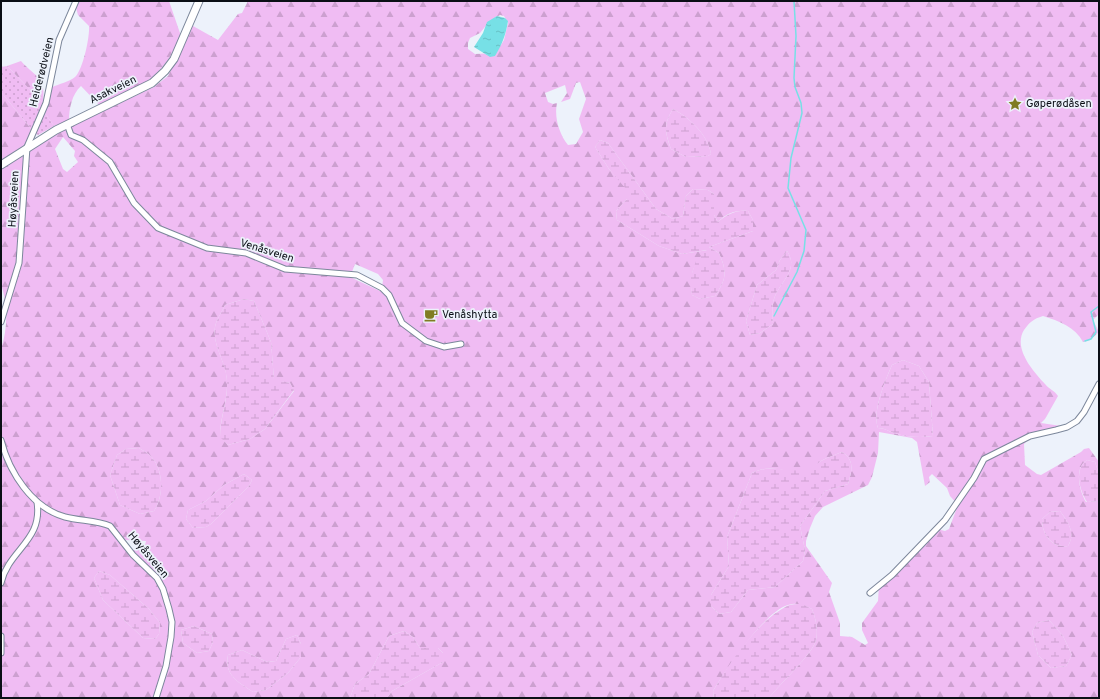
<svg xmlns="http://www.w3.org/2000/svg" width="1100" height="699" font-family="Overpass,sans-serif">
  <style>
    .grass { fill: url(#grass-dots) }
    .forest { fill: url(#forest-firs); fill-rule: evenodd }
    .wetland { fill: url(#wetland-marsh) }
    .water { fill: url(#water-ripples) }
    .lines { fill: none; stroke-linecap: round; stroke-linejoin: round }
    .stream { stroke: #77e0e6; stroke-width: 1.5 }
    .minor-casing { stroke: #7c879b; stroke-width: 7 }
    .secondary-casing { stroke: #7c879b; stroke-width: 9 }
    .minor { stroke: #fff; stroke-width: 5 }
    .secondary { stroke: #fff; stroke-width: 7 }
    .labels { text-anchor: middle; dominant-baseline: central; stroke-width: 3.5; stroke-linejoin: round; paint-order: stroke }
    .street-label { font-size: 11px; fill: #0a0e15; stroke: #edf2fb }
    .poi-label { font-size: 11px; fill: #0a0e15; stroke: #edf2fb; text-anchor: start }
  </style>
  <defs>
    <pattern id="grass-dots" width="8" height="8" patternUnits="userSpaceOnUse"><rect width="8" height="8" fill="#f0bcf3"/><path d="M2 2h.1M6 6h.1" fill="none" stroke="#cca0cf" stroke-width="1.8" stroke-linecap="round"/></pattern>
    <pattern id="forest-firs" width="22" height="20" patternUnits="userSpaceOnUse"><rect width="22" height="20" fill="#f0bcf3"/><path d="M5 1l3.5 6h-7zM16 11l3.5 6h-7z" fill="#cca0cf"/></pattern>
    <pattern id="wetland-marsh" width="20" height="14" patternUnits="userSpaceOnUse"><rect width="20" height="14" fill="#f0bcf3"/><path d="M1 5h8M5 5V1M11 12h8M15 12V8" fill="none" stroke="#cca0cf"/></pattern>
    <pattern id="water-ripples" width="26" height="14" patternUnits="userSpaceOnUse"><rect width="26" height="14" fill="#77e0e6"/><path d="M2 4q2-2 4 0t4 0M15 11q2-2 4 0t4 0" fill="none" stroke="#66bfc4"/></pattern>
  </defs>
  <rect width="100%" height="100%" fill="#edf2fb"/>
  <!-- grass -->
  <g class="grass">
    <polygon points="7,66 43,103 32,130 1,92 1,67"/>
    <polygon points="45,113 54,126 38,135 36,134"/>
  </g>
  <!-- forest -->
  <g class="forest">
    <path d="M79 1H169L181 36C174 49 168 63 157 73 142 89 119 97 100 106L81 86C72 94 69 109 69 120L54 126 45 113 52 87C59 84 69 82 75 77 83 70 90 36 89 26L78 15 76 8Z"/>
    <path d="M248 1H1099V314L1093 320 1099 332 1090 340 1083 342C1075 327 1059 321 1043 316 1033 319 1030 322 1024 330 1013 348 1032 370 1045 384 1049 389 1054 390 1058 396L1045 419 1041 423 1061 426 1063 431 1032 436 1024 444 1025 465 1037 474 1041 475 1081 452 1084 449 1089 448 1099 462V474L1095 462 1087 460C1074 468 1079 490 1086 502L1099 501V698H769C779 685 810 656 815 643 819 632 816 619 812 609 804 605 797 602 788 605 764 612 726 670 713 691L714 698H387L392 691 443 662V653L438 648H420L413 637 404 631 389 636 369 674 355 684 350 698H1V349C8 328 8 305 1 284V169L62 131 154 87 168 76 193 26 218 40 238 14 242 13ZM500 15 504 16 508 23 504 40 496 53 475 54 468 49V43L470 38 480 33 489 22ZM580 82 586 99 579 119 583 132 576 144 568 145C559 134 554 117 557 103L553 104 548 102 545 93 565 85 567 93 561 102 570 99 576 83ZM673 109C690 118 708 135 711 154L708 156 686 157 671 149C665 132 663 125 673 109ZM63 137 75 151 74 156 78 162 67 172 63 169 55 149ZM600 140 608 143 656 209 673 219 683 216 686 196 693 189 708 190 714 194V215L718 222C727 213 735 210 748 211L753 220V231L709 247 719 253C727 272 727 278 715 296L700 299 692 295C690 273 692 265 708 250L682 254 659 246 617 220 616 211 627 199V189L609 169 595 147ZM787 251C800 270 779 282 774 299 771 306 773 317 773 324L760 333 750 335 746 321 757 285 776 270 780 260ZM355 264 378 274 383 280 382 288 380 291 350 277ZM244 299 254 301 271 342 274 380 290 383 294 391 265 429 250 439 228 445 220 436C220 417 228 401 227 381 227 363 212 346 215 327 216 320 222 312 225 305ZM903 360 919 366 929 382 933 436C920 438 906 437 894 433 888 431 884 428 878 428 872 412 885 381 892 365ZM879 432 912 438 917 442 925 486 930 482 929 477 932 474 947 488 950 496 958 505 949 529 945 531 937 529 930 534 879 585 878 601 862 623V630L868 643 865 645 852 637 840 636V623L829 592 832 583 806 546V541L810 528 815 516 823 507 868 485 872 477 878 453ZM139 448C144 451 151 455 154 460 164 475 163 497 154 511L140 514 120 505 110 475 117 455 126 449ZM842 452C855 460 852 471 848 484L825 491 800 526 805 550 803 561 775 587 748 590 731 612 719 614 711 606V595L729 566 727 537 752 473C776 461 789 477 808 470 813 468 817 464 821 461 828 457 835 455 842 452ZM244 474 252 480 249 486 211 524 206 527 193 528 186 519 188 510 206 501 224 485ZM1060 511C1068 522 1076 533 1068 546 1051 548 1042 534 1042 519L1050 512ZM125 540 146 541 144 550H132ZM99 571 110 575 149 609 160 623 159 634 155 639 143 638 103 600 94 578ZM1049 620 1063 636 1072 655 1066 666 1051 668 1038 655 1032 632 1037 623ZM194 626 212 634 213 642 209 651 197 653 183 643 181 630ZM297 635 301 644V657L288 673 266 690 253 692C238 682 224 675 228 655L242 650 267 662 276 661 286 639Z"/>
    <path d="M21 61C37 79 46 76 43 103L7 66Z"/>
    <polygon points="1,92 32,130 26,144 1,161"/>
  </g>
  <!-- wetland -->
  <g class="wetland">
    <path d="M673 109C690 118 708 135 711 154L708 156 686 157 671 149C665 132 663 125 673 109Z"/>
    <path d="M600 140 608 143 656 209 673 219 683 216 686 196 693 189 708 190 714 194V215L718 222C728 214 735 210 748 211L753 220V231L709 247 719 253C727 272 727 278 715 296L700 299 692 295 690 279 696 261 707 250 682 254 659 246 617 220 616 211 627 199 626 189 609 169 595 147Z"/>
    <path d="M787 251C800 270 779 282 774 299 771 306 773 317 773 324L760 333 750 335 746 321 757 285 776 270 780 260Z"/>
    <path d="M244 299 254 301 271 342 274 379 290 383 294 390 265 429 250 439 228 445 220 437C220 418 228 401 227 382 227 363 212 346 215 327 216 320 222 312 225 305Z"/>
    <path d="M903 360 919 366 929 382 933 436C920 438 906 437 894 433 888 431 884 428 878 428 872 412 885 381 892 365Z"/>
    <path d="M139 448C144 451 151 455 154 460 164 475 163 497 154 511L140 514 120 505 110 475 117 455 126 449Z"/>
    <path d="M842 452C855 460 852 471 848 484L825 491 800 526 805 550 803 561 775 587 748 590 731 612 719 614 711 606V595L729 566 727 537 752 473C772 463 785 473 805 470 811 469 816 464 821 461 828 457 835 455 842 452Z"/>
    <path d="M1087 460 1095 462 1099 474V501L1087 502C1079 490 1074 468 1087 460Z"/>
    <polygon points="244,474 252,480 249,486 211,524 206,527 193,528 186,519 188,510 206,501 224,485"/>
    <path d="M1060 511C1068 522 1076 533 1068 546 1051 548 1042 534 1042 519L1050 512Z"/>
    <polygon points="99,571 110,575 149,609 160,623 159,634 155,639 143,638 103,600 94,578"/>
    <path d="M802 604 812 609C816 619 819 632 815 643 810 656 779 685 769 698H714L713 691C729 664 757 621 787 606 791 604 797 604 802 604Z"/>
    <polygon points="1049,620 1063,636 1072,655 1066,666 1051,668 1038,655 1032,632 1037,623"/>
    <polygon points="194,626 212,634 213,642 209,651 197,653 183,643 181,630"/>
    <polygon points="404,631 413,637 420,648 438,648 443,653 443,662 392,691 387,698 350,698 355,684 369,674 389,636"/>
    <path d="M297 635 301 644V657L288 673 266 690 253 692C238 682 224 675 228 655L242 650 267 662 276 661 286 639Z"/>
  </g>
  <!-- water -->
  <path class="water" d="M497 16 505 18 508 21C506 34 502 45 495 56L490 57 474 47 483 33 487 22Z"/>
  <g class="lines">
    <!-- stream -->
    <g class="stream">
      <polyline points="774,316 797,272 804,251 806,230 788,188 791,158 802,113 801,103 795,87 794,78 796,36 794,1"/>
      <polyline points="1085,341 1091,339 1096,332 1091,312 1099,306"/>
    </g>
    <!-- minor casing -->
    <g class="minor-casing">
      <g id="minor">
        <polyline points="67,124 71,135 83,140 110,162 134,203 158,228 207,248 246,253 285,269 357,275 382,288 389,295 402,323 426,341 444,347 461,344"/>
        <polyline points="1,322 19,263 27,147 46,103 59,40 76,1"/>
        <path d="M1 440C9 472 32 508 65 517 80 521 97 520 110 526L133 555 157 578 163 589 169 609 172 622 171 637 166 666 156 698"/>
        <path d="M1 583C9 549 43 541 37 502"/>
        <polyline points="870,593 892,575 945,520 974,478 984,459 1030,436 1056,430 1067,427 1077,421 1084,412 1099,384"/>
        <polyline points="1,636 1,653"/>
      </g>
    </g>
    <!-- secondary casing -->
    <g class="secondary-casing">
      <polyline id="secondary" points="1,165 56,130 152,83 165,71 174,59 199,1"/>
    </g>
    <!-- minor -->
    <use href="#minor" class="minor"/>
    <!-- secondary -->
    <use href="#secondary" class="secondary"/>
  </g>
  <!-- icons -->
  <defs>
    <g id="sight-bare" transform="scale(1.08)"><path d="M0-6L1.8-2.2L6-1.7L2.9 1.2L3.7 5.4L0 3.3L-3.7 5.4L-2.9 1.2L-6-1.7L-1.8-2.2Z" fill="#807c23" stroke="#edf2fb" stroke-width="2.5" paint-order="stroke"/></g>
    <g id="cafe-bare" transform="scale(1.08)"><path d="M-5.5-4.5H6V0H3Q3 3.5 0 3.5H-2.5Q-5.5 3.5-5.5 0ZM3-3.2v2h1.7v-2ZM-6 4.5H4V6H-6Z" fill="#807c23" stroke="#edf2fb" stroke-width="2.5" paint-order="stroke"/></g>
  </defs>
  <g fill-rule="evenodd">
    <use href="#sight-bare" x="1015" y="104"/>
    <use href="#cafe-bare" x="431" y="315"/>
  </g>
  <g class="labels">
    <!-- street labels -->
    <g class="street-label">
      <text transform="translate(42 72) rotate(-76)">Heiderødveien</text>
      <text transform="translate(113 90) rotate(-26)">Asakveien</text>
      <text transform="translate(14 199) rotate(-87)">Høyåsveien</text>
      <text transform="translate(267 251) rotate(17)">Venåsveien</text>
      <text transform="translate(148 555) rotate(50)">Høyåsveien</text>
    </g>
    <!-- poi labels -->
    <g class="poi-label">
      <text x="1026" y="104">Gøperødåsen</text>
      <text x="442" y="315">Venåshytta</text>
    </g>
  </g>
  <!-- border -->
  <rect width="1100" height="699" fill="none" stroke="#0a0e15" stroke-width="4"/>
</svg>
